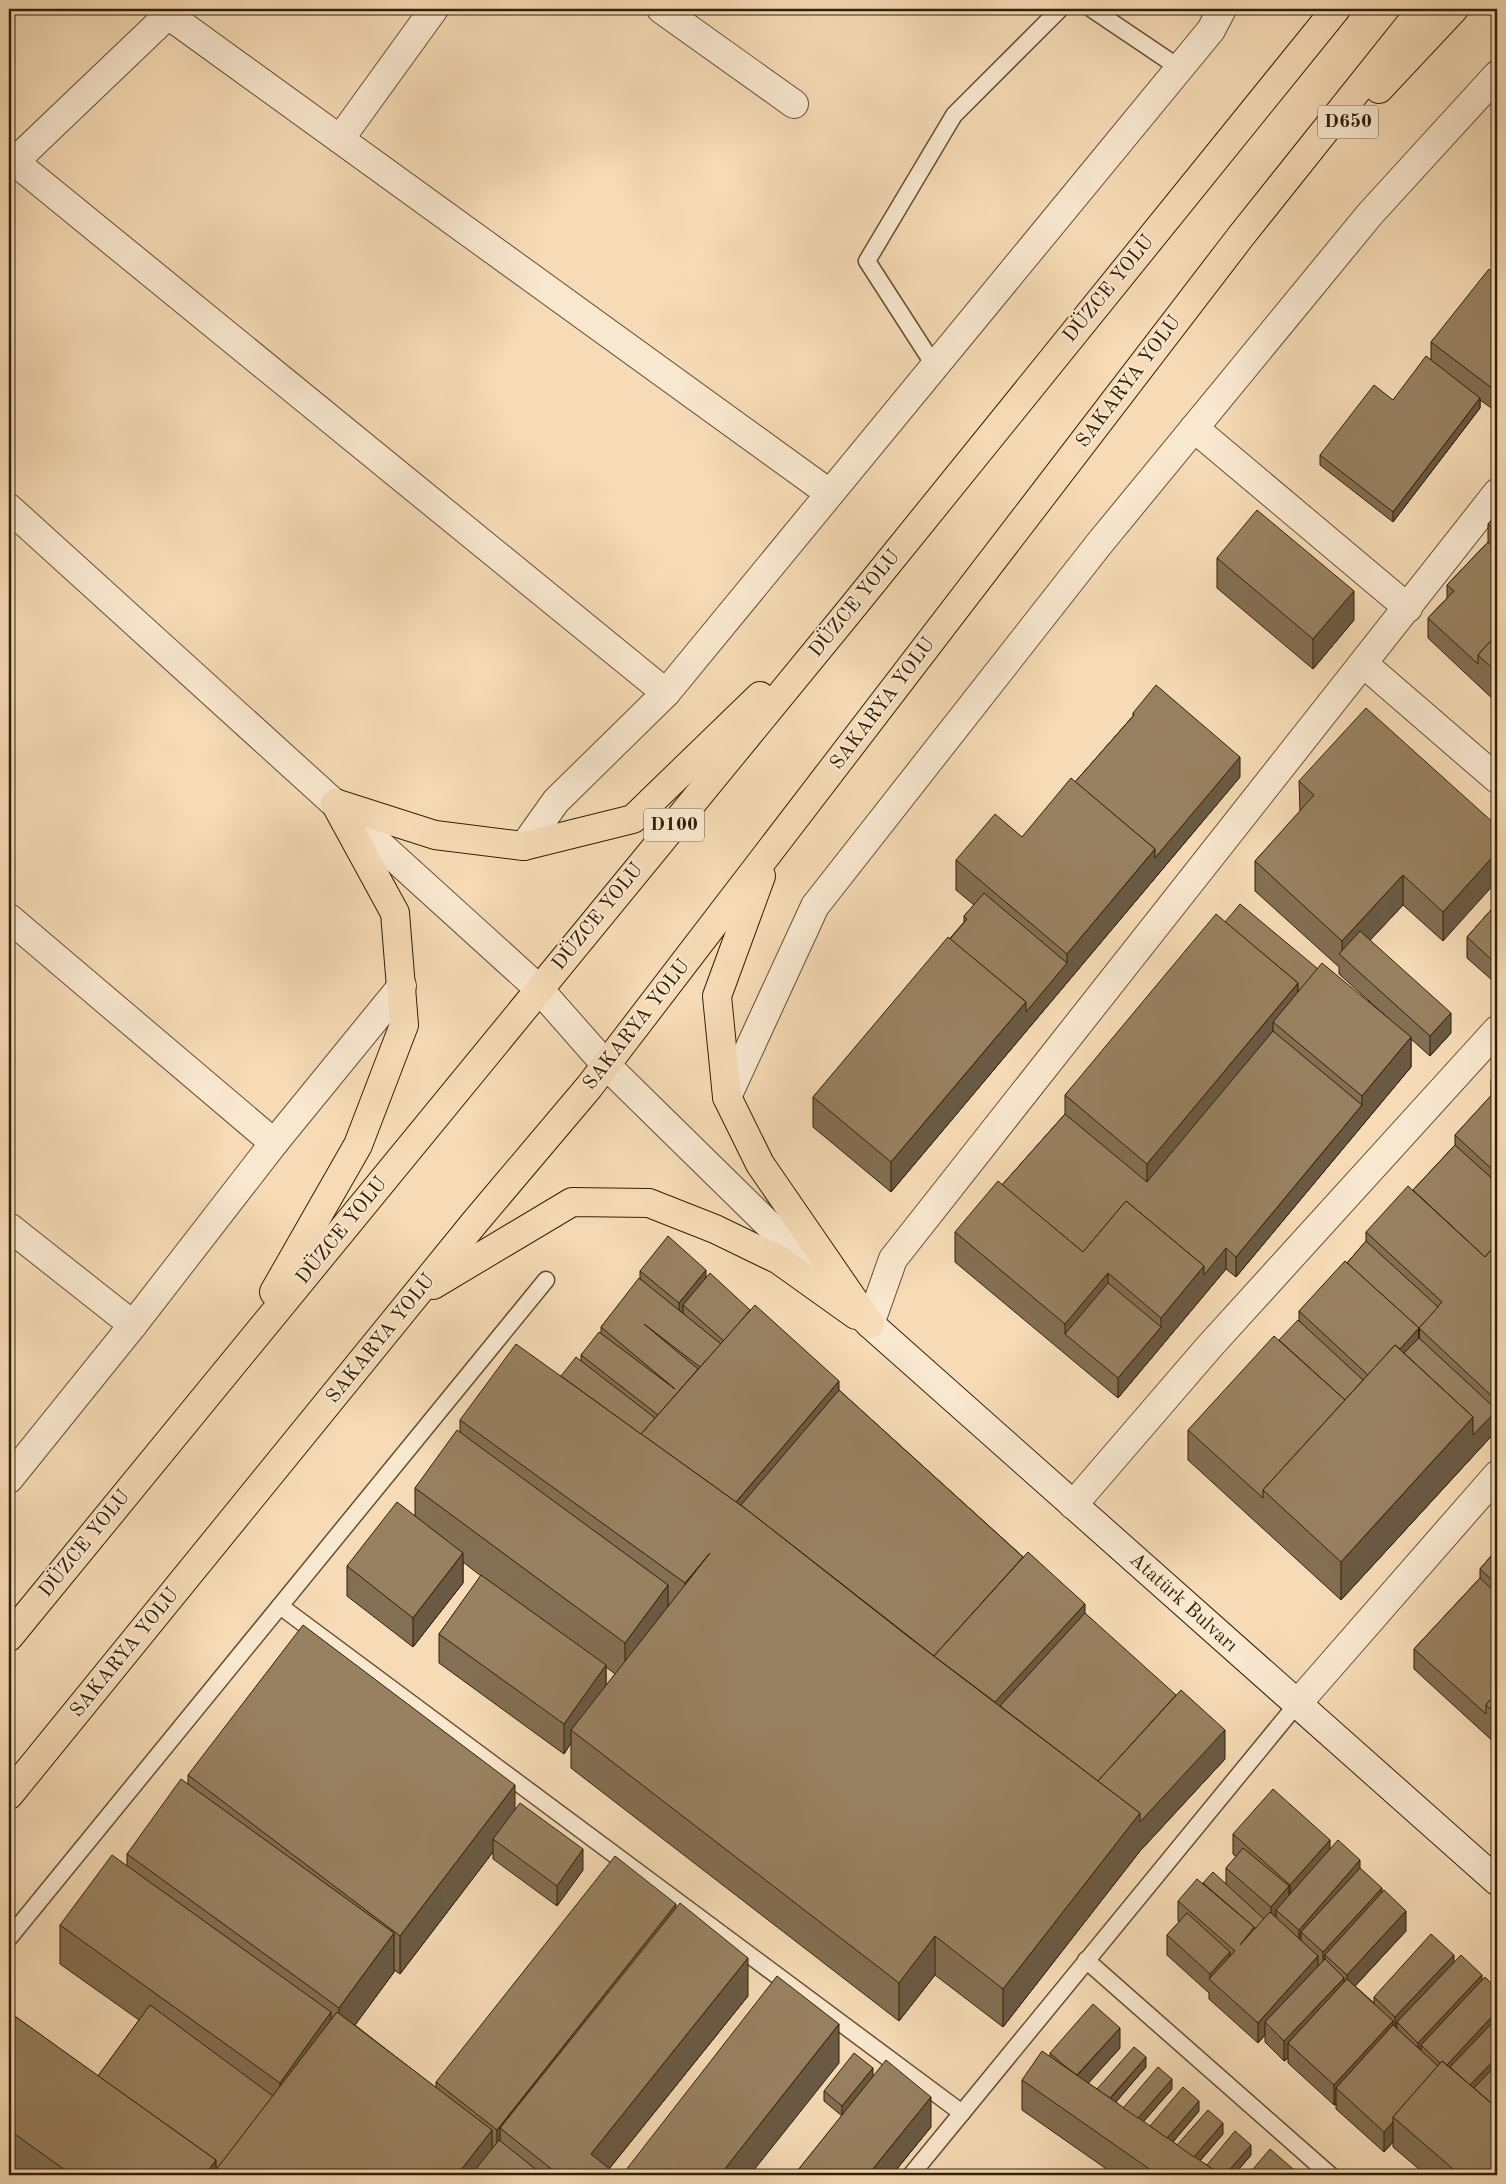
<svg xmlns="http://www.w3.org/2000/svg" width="1506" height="2184" font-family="'Old Standard TT',serif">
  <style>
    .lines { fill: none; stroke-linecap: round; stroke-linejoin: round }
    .service-casing { stroke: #644f31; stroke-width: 19 }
    .minor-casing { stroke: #644f31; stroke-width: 30 }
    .secondary-casing { stroke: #332005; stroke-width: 30 }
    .trunk-casing { stroke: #332005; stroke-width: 30 }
    .service { stroke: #f9e8d0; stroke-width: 16 }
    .minor { stroke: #f9e8d0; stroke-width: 28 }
    .secondary { stroke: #f9e8d0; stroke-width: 28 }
    .trunk { stroke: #f6dbb6; stroke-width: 28 }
    .wall { fill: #836f53; stroke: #332005; fill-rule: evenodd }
    .shaded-wall { fill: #6a5a44; stroke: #332005 }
    .building { fill: #988161; stroke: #332005 }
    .labels { text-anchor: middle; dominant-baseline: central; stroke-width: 4; stroke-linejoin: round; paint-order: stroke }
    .shield { fill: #f9e8d0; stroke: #6e5c42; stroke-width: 1 }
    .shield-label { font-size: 19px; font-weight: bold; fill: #332005 }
    .street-label { font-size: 20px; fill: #332005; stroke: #f9e8d0 }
  </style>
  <rect width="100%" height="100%" fill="#f6dbb6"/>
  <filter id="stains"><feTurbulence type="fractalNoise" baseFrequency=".004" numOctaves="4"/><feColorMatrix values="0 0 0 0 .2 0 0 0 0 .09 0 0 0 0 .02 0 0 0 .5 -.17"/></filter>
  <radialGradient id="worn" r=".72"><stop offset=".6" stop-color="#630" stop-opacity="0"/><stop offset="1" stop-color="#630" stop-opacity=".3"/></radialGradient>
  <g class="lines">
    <!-- service casing -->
    <g class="service-casing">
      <g id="service">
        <polyline points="1092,9 1178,67"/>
        <polyline points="934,365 867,261 954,115 1060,9"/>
        <polyline points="280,1606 962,2113"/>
        <polyline points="9,1938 546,1280"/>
        <polyline points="1086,1960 1330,2175"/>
        <polyline points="911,2175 1297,1704"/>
      </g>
    </g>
    <!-- minor casing -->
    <g class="minor-casing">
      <g id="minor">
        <polyline points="160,9 829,493"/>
        <polyline points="661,9 794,104"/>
        <polyline points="340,139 434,9"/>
        <polyline points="15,162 666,693"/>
        <polyline points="9,167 168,15"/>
        <polyline points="1194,428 1408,608"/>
        <polyline points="9,508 539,989 606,1065 870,1324 893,1259 1497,493"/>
        <polyline points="1364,664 1497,779"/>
        <polyline points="524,846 556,801 666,693 1211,30 1222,9"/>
        <polyline points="9,918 274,1143"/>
        <polyline points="727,1097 815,906 1099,544 1370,214 1497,75"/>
        <polyline points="9,1227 133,1325"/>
        <polyline points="9,1479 133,1325 274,1143 402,986"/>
        <polyline points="1073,1505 1209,1347 1497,1030"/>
        <polyline points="1297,1704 1497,1475"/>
      </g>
    </g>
    <!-- secondary casing -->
    <g class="secondary-casing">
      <polyline id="secondary" points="870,1324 1497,1881"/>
    </g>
    <!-- trunk casing -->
    <g class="trunk-casing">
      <g id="trunk">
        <polyline points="1379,89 1454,9"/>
        <polyline points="335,803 435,835 524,846 633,819 760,696"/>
        <polyline points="761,876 717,996 727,1097 760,1164 870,1324"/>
        <polyline points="433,1285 572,1202 649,1203 715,1229 779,1260 856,1315"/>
        <polyline points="274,1292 358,1145 404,1025 395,913 335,803"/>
        <polyline points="9,1637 851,609 1336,9"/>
        <polyline points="9,1795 475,1222 589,1087 1241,236 1422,9"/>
      </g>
    </g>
    <!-- service -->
    <use href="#service" class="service"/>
    <!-- minor -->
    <use href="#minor" class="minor"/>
    <!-- secondary -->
    <use href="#secondary" class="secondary"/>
    <!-- trunk -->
    <use href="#trunk" class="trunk"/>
  </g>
  <!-- wall -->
  <g class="wall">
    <polygon points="1497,265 1497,412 1480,400 1480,408 1393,522 1320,465 1320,455 1393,400 1431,360 1431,342 1492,272"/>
    <polygon points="1497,514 1497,703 1428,638 1428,618 1447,598 1447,585 1488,542 1488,524"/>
    <polygon points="1217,558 1354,620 1313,669 1217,588"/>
    <polygon points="1133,713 1240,777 891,1192 813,1127 813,1097 964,922 964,916 974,905 956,890 956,860 1022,837 1075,782 1133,716"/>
    <polygon points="1299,781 1497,826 1443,941 1403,905 1370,940 1451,1033 1430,1056 1411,1039 1411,1067 1236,1277 1226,1269 1118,1398 955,1262 955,1232 1002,1185 1065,1114 1065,1095 1225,922 1318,969 1388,1018 1339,974 1339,967 1255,891 1255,861 1300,812"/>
    <polygon points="1497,903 1493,981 1467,958 1467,937"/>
    <polygon points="1497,1073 1497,1430 1341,1600 1188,1460 1188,1430 1299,1321 1299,1311 1347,1263 1366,1241 1366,1232 1413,1190 1455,1145 1455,1135 1491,1096 1491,1079"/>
    <path d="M640 1271 706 1278 839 1390 1085 1613 1225 1759 1140 1851 1003 2027 935 1975 899 2021 571 1768V1743L564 1754 439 1663V1634L481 1576 463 1562V1583L413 1647 347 1596V1566L415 1516V1488L460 1432V1420L561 1376 581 1361V1355L601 1333V1327L640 1279ZM606 1667 615 1674 606 1686Z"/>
    <polygon points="1497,1549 1497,1745 1414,1669 1414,1649 1480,1578 1480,1569"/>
    <polygon points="188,1775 515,1810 583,1870 557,1906 493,1859 493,1852 400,1974 394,1970 394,1972 355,2025 436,2088 436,2082 676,1908 748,1996 609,2169 617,2175 18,2175 9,2169 9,2012 98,2076 139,2020 60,1964 60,1925 127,1866 127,1854 188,1784"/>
    <polygon points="1233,1834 1330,1849 1360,1868 1382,1893 1406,1931 1355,1986 1374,2003 1374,1997 1454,1962 1482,1980 1497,2175 1426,2175 1393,2147 1393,2142 1384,2152 1336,2109 1336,2104 1334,2105 1288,2063 1288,2058 1284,2061 1265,2042 1265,2035 1258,2043 1209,1999 1209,1993 1167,1955 1167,1935 1179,1922 1178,1921 1178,1901 1203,1883 1226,1884 1226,1868 1236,1857 1233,1854"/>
    <polygon points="1120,2048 1088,2083 1097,2089 1146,2067 1116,2102 1123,2108 1172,2089 1143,2122 1150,2126 1199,2111 1173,2142 1177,2145 1223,2134 1200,2161 1207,2165 1251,2155 1234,2175 1115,2175 1022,2110 1022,2080 1050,2056 1050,2053"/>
    <polygon points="873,2077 931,2127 892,2175 794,2175 842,2116 824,2101 824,2091"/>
  </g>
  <!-- shaded-wall -->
  <g class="shaded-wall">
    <polygon points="1480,398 1480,408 1393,522 1393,512"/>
    <polygon points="1354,591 1354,620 1313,669 1313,639"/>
    <polygon points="1240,757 1240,777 891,1192 891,1162 1026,1002 1067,963 1067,954 1155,849"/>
    <polygon points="1497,852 1497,881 1443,941 1443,912"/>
    <polygon points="1403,875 1403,905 1349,963 1342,956 1342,941"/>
    <polygon points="1497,957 1497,977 1493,981 1493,961"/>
    <polygon points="1298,983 1298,1001 1273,1022 1273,1051 1147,1202 1147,1164"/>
    <polygon points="1451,1013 1451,1033 1430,1056 1430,1036"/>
    <polygon points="1411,1037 1411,1067 1236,1277 1236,1257 1362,1105 1362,1096"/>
    <polygon points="1226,1248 1226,1269 1118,1398 1118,1378 1161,1327 1161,1318 1204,1266"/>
    <polygon points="706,1270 706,1290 683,1305 683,1319 679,1323 679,1303"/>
    <polygon points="1108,1273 1108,1303 1065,1334 1065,1324"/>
    <polygon points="1419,1328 1419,1358 1372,1379"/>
    <polygon points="839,1381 839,1411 742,1525 732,1507"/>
    <polygon points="1497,1400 1497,1430 1341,1600 1341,1562 1473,1417 1497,1410"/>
    <polygon points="463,1553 463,1583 413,1647 413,1618"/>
    <polygon points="710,1553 685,1622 685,1583"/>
    <polygon points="668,1585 668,1623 625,1681 625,1643"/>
    <polygon points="1085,1604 1085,1633 1001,1725 990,1707"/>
    <polygon points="606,1665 606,1695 571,1730 571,1743 564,1754 564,1724"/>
    <polygon points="1225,1730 1225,1759 1140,1851 1003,2027 1003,1989 1140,1813"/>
    <polygon points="515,1785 515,1824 493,1839 493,1852 400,1974 400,1936"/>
    <polygon points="1330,1840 1330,1861 1290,1906 1290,1885"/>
    <polygon points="583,1849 583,1870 557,1906 557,1886"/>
    <polygon points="1360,1860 1360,1880 1301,1932 1301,1948 1299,1950 1299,1930"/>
    <polygon points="1289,1886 1289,1906 1276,1910 1276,1921 1271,1927 1271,1907"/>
    <polygon points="1382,1888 1382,1909 1325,1955 1325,1969 1323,1972 1323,1952"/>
    <polygon points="676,1904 676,1943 500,2128 500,2164 497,2168 497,2130"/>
    <polygon points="1406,1911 1406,1931 1347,1995 1347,1975"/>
    <polygon points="394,1933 394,1972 339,2047 339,2008"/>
    <polygon points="935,1936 935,1975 899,2021 899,1983"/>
    <polygon points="1230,1952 1230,1972 1210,1980 1210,1974"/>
    <polygon points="1454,1955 1454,1975 1397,2022 1397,2036 1395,2038 1395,2017"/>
    <polygon points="1318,1956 1318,1976 1265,2022 1265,2035 1258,2043 1258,2023"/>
    <polygon points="748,1958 748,1996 604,2175 591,2154"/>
    <polygon points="1482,1975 1482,1995 1421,2045 1421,2060 1418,2063 1418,2043"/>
    <polygon points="1344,1978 1344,1998 1288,2043 1288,2058 1284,2061 1284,2041"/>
    <polygon points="1497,2011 1497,2031 1455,2076 1445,2067"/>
    <polygon points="331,2012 331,2051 280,2121 280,2083"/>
    <polygon points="1393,2021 1393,2041 1336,2088 1336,2104 1334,2105 1334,2085"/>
    <polygon points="839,2024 839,2063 750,2175 720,2175"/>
    <polygon points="1120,2028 1120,2048 1076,2097 1076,2077"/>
    <polygon points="1146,2057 1146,2067 1103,2117 1103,2107"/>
    <polygon points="1497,2057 1497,2077 1478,2097 1467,2088"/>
    <polygon points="873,2068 873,2079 842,2116 842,2106"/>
    <polygon points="1172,2079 1172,2089 1132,2135 1132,2124"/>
    <polygon points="931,2097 931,2127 892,2175 868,2175"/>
    <polygon points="1199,2101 1199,2111 1161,2156 1161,2145"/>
    <polygon points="1393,2122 1393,2142 1384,2152 1384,2132"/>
    <polygon points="1223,2123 1223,2134 1188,2174 1188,2164"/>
    <polygon points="492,2130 492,2168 486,2175 457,2175"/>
    <polygon points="1251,2145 1251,2155 1234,2175 1225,2175"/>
    <polygon points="216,2160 216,2175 205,2175"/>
  </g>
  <!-- building -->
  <g class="building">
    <polygon points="1497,265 1497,392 1431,342 1489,269 1492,272"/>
    <polygon points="1426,356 1480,398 1393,512 1320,455 1374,385 1393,400"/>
    <polygon points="1257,510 1354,591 1313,639 1217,558"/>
    <polygon points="1497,514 1497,533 1488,524"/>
    <polygon points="1488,542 1497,551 1497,634 1478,655 1478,664 1428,618 1454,591 1447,585"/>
    <polygon points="1497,634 1497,673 1478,655"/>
    <polygon points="1156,685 1240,757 1155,858 1155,849 1075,782 1134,715 1133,713"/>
    <polygon points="1366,708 1497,826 1497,852 1443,912 1403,875 1342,941 1255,861 1314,795 1299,781"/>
    <polygon points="1071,778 1155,849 1067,954 956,860 995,814 1022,837"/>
    <polygon points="984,893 1067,963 1026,1012 1026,1002 950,939 967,919 964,916"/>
    <polygon points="1497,903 1497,957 1493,961 1467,937"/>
    <polygon points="1240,904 1318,969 1298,992 1298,983 1225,922"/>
    <polygon points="1216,914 1298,983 1147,1164 1065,1095"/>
    <polygon points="1360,931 1451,1013 1430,1036 1339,954"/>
    <polygon points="948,937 1026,1002 891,1162 813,1097"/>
    <polygon points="1322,963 1411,1037 1362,1096 1273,1022"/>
    <polygon points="1273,1031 1362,1105 1236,1257 1226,1248 1204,1275 1204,1266 1126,1201 1083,1252 1002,1185 1065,1114 1147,1182"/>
    <polygon points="1497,1073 1497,1085 1491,1079"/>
    <polygon points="1497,1089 1497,1174 1455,1135"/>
    <polygon points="1455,1145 1497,1183 1497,1243 1485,1257 1413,1190"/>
    <polygon points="998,1181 1083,1252 1126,1201 1204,1266 1161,1318 1108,1273 1065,1324 955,1232"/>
    <polygon points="1408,1186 1485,1257 1497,1243 1497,1401 1419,1328 1442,1302 1366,1232"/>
    <polygon points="668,1236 706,1270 679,1303 640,1271"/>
    <polygon points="1366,1241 1438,1307 1419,1328 1419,1338 1497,1410 1473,1435 1473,1417 1404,1353 1419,1338 1419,1328 1347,1263"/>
    <polygon points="1345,1261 1419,1328 1400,1349 1395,1345 1368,1375 1299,1311"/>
    <polygon points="710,1273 750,1310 724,1341 683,1305"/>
    <polygon points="639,1278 721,1344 700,1367 644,1324 698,1369 658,1415 581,1355 599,1332 675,1389 601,1327"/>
    <polygon points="1108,1283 1161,1327 1118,1378 1065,1334"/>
    <polygon points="755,1305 839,1381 736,1502 641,1434"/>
    <polygon points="1298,1320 1363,1380 1345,1400 1279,1340"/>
    <polygon points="1274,1336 1345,1400 1263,1490 1263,1498 1188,1430"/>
    <polygon points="516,1344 750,1512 910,1638 1140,1813 1003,1989 935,1936 899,1983 571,1730 710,1553 685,1583 460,1420"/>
    <polygon points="1395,1345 1473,1417 1341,1562 1263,1490"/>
    <polygon points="576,1357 655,1418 641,1434 561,1376"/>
    <polygon points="839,1390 1023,1557 934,1656 741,1505"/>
    <polygon points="457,1430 668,1585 625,1643 415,1488"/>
    <polygon points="397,1502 463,1553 413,1618 347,1566"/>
    <polygon points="1497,1549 1497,1585 1480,1569"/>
    <polygon points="1028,1552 1085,1604 995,1702 934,1656"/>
    <polygon points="481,1575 606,1665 564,1724 439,1634"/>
    <polygon points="1480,1578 1497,1594 1497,1692 1486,1705 1486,1714 1414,1649"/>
    <polygon points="1085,1613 1176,1695 1098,1781 1000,1706"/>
    <polygon points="303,1625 515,1785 400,1936 188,1775"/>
    <polygon points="1181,1690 1225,1730 1140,1822 1140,1813 1098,1781"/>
    <polygon points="1497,1692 1497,1715 1486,1705"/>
    <polygon points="181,1779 394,1933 339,2008 127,1854"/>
    <polygon points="1273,1789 1330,1840 1290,1885 1233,1834"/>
    <polygon points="520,1803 583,1849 557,1886 493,1839"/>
    <polygon points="1338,1840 1360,1860 1299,1930 1276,1910"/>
    <polygon points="1243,1848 1289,1886 1271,1907 1226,1868"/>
    <polygon points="112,1855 331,2012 280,2083 60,1925"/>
    <polygon points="615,1856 676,1904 497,2130 436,2082"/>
    <polygon points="1360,1868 1382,1888 1323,1952 1301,1932"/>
    <polygon points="1213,1872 1264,1919 1254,1930 1254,1927 1203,1883"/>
    <polygon points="1197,1879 1254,1927 1240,1945 1270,1912 1318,1956 1258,2023 1209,1979 1235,1951 1178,1901"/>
    <polygon points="1384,1890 1406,1911 1347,1975 1325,1955"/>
    <polygon points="680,1903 748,1958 591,2154 617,2175 559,2175 500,2128"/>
    <polygon points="1187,1913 1230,1952 1210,1974 1167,1935"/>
    <polygon points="1431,1934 1454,1955 1395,2017 1374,1997"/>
    <polygon points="1461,1955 1482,1975 1418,2043 1397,2022"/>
    <polygon points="1325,1959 1344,1978 1284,2041 1265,2022"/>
    <polygon points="777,1976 839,2024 720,2175 622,2175"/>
    <polygon points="1485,1977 1497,1989 1497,2011 1447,2065 1442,2061 1440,2063 1421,2045"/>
    <polygon points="1347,1979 1393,2021 1334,2085 1288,2043"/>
    <polygon points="1093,2004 1120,2028 1077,2075 1066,2067 1050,2053"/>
    <polygon points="150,2005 273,2096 218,2168 216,2167 216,2160 98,2076"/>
    <polygon points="9,2012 216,2160 205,2175 72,2175 9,2130"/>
    <polygon points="337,2012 492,2130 457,2175 212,2175"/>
    <polygon points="1497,2018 1497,2057 1470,2085 1450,2067"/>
    <polygon points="1393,2025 1438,2066 1393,2117 1393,2122 1384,2132 1336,2088"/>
    <polygon points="1134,2047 1146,2057 1110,2098 1097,2089"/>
    <polygon points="1042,2051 1221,2175 1158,2175 1022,2080"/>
    <polygon points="854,2053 873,2068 842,2106 824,2091"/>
    <polygon points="886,2060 931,2097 868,2175 794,2175"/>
    <polygon points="1442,2061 1497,2108 1497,2175 1460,2175 1393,2117"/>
    <polygon points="1497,2064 1497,2108 1474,2088"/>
    <polygon points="1158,2067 1172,2079 1138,2118 1123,2108"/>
    <polygon points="1183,2087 1199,2101 1167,2138 1150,2126"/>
    <polygon points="1208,2110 1223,2123 1194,2157 1177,2145"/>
    <polygon points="1235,2131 1251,2145 1225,2175 1221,2175 1207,2165"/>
    <polygon points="499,2140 543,2175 471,2175"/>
    <polygon points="1270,2149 1300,2175 1248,2175"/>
  </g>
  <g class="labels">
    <!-- shield labels -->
    <g class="shield">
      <rect x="1318" y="105.5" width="60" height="33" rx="4"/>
      <rect x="644" y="808.5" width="60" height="33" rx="4"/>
    </g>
    <g class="shield-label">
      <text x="1348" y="122">D650</text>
      <text x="674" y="825">D100</text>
    </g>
    <!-- street labels -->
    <g class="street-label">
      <text transform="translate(1109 289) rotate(-51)">DÜZCE YOLU</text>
      <text transform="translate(1129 382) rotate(-53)">SAKARYA YOLU</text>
      <text transform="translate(855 604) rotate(-51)">DÜZCE YOLU</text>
      <text transform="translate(883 704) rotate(-53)">SAKARYA YOLU</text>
      <text transform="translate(598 917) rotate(-51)">DÜZCE YOLU</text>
      <text transform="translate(637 1025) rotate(-52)">SAKARYA YOLU</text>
      <text transform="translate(342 1231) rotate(-51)">DÜZCE YOLU</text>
      <text transform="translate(381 1339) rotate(-51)">SAKARYA YOLU</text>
      <text transform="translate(85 1544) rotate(-51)">DÜZCE YOLU</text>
      <text transform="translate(1183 1603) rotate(42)">Atatürk Bulvarı</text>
      <text transform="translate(125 1653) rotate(-51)">SAKARYA YOLU</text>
    </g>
  </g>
  <!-- margin -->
  <rect width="1506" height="2184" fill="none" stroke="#f6dbb6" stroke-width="30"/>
  <rect x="10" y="10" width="1486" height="2164" fill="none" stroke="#332005" stroke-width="2.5"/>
  <rect x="15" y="15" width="1476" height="2154" fill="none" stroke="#332005"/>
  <rect width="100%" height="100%" filter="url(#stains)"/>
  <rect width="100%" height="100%" fill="url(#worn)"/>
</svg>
